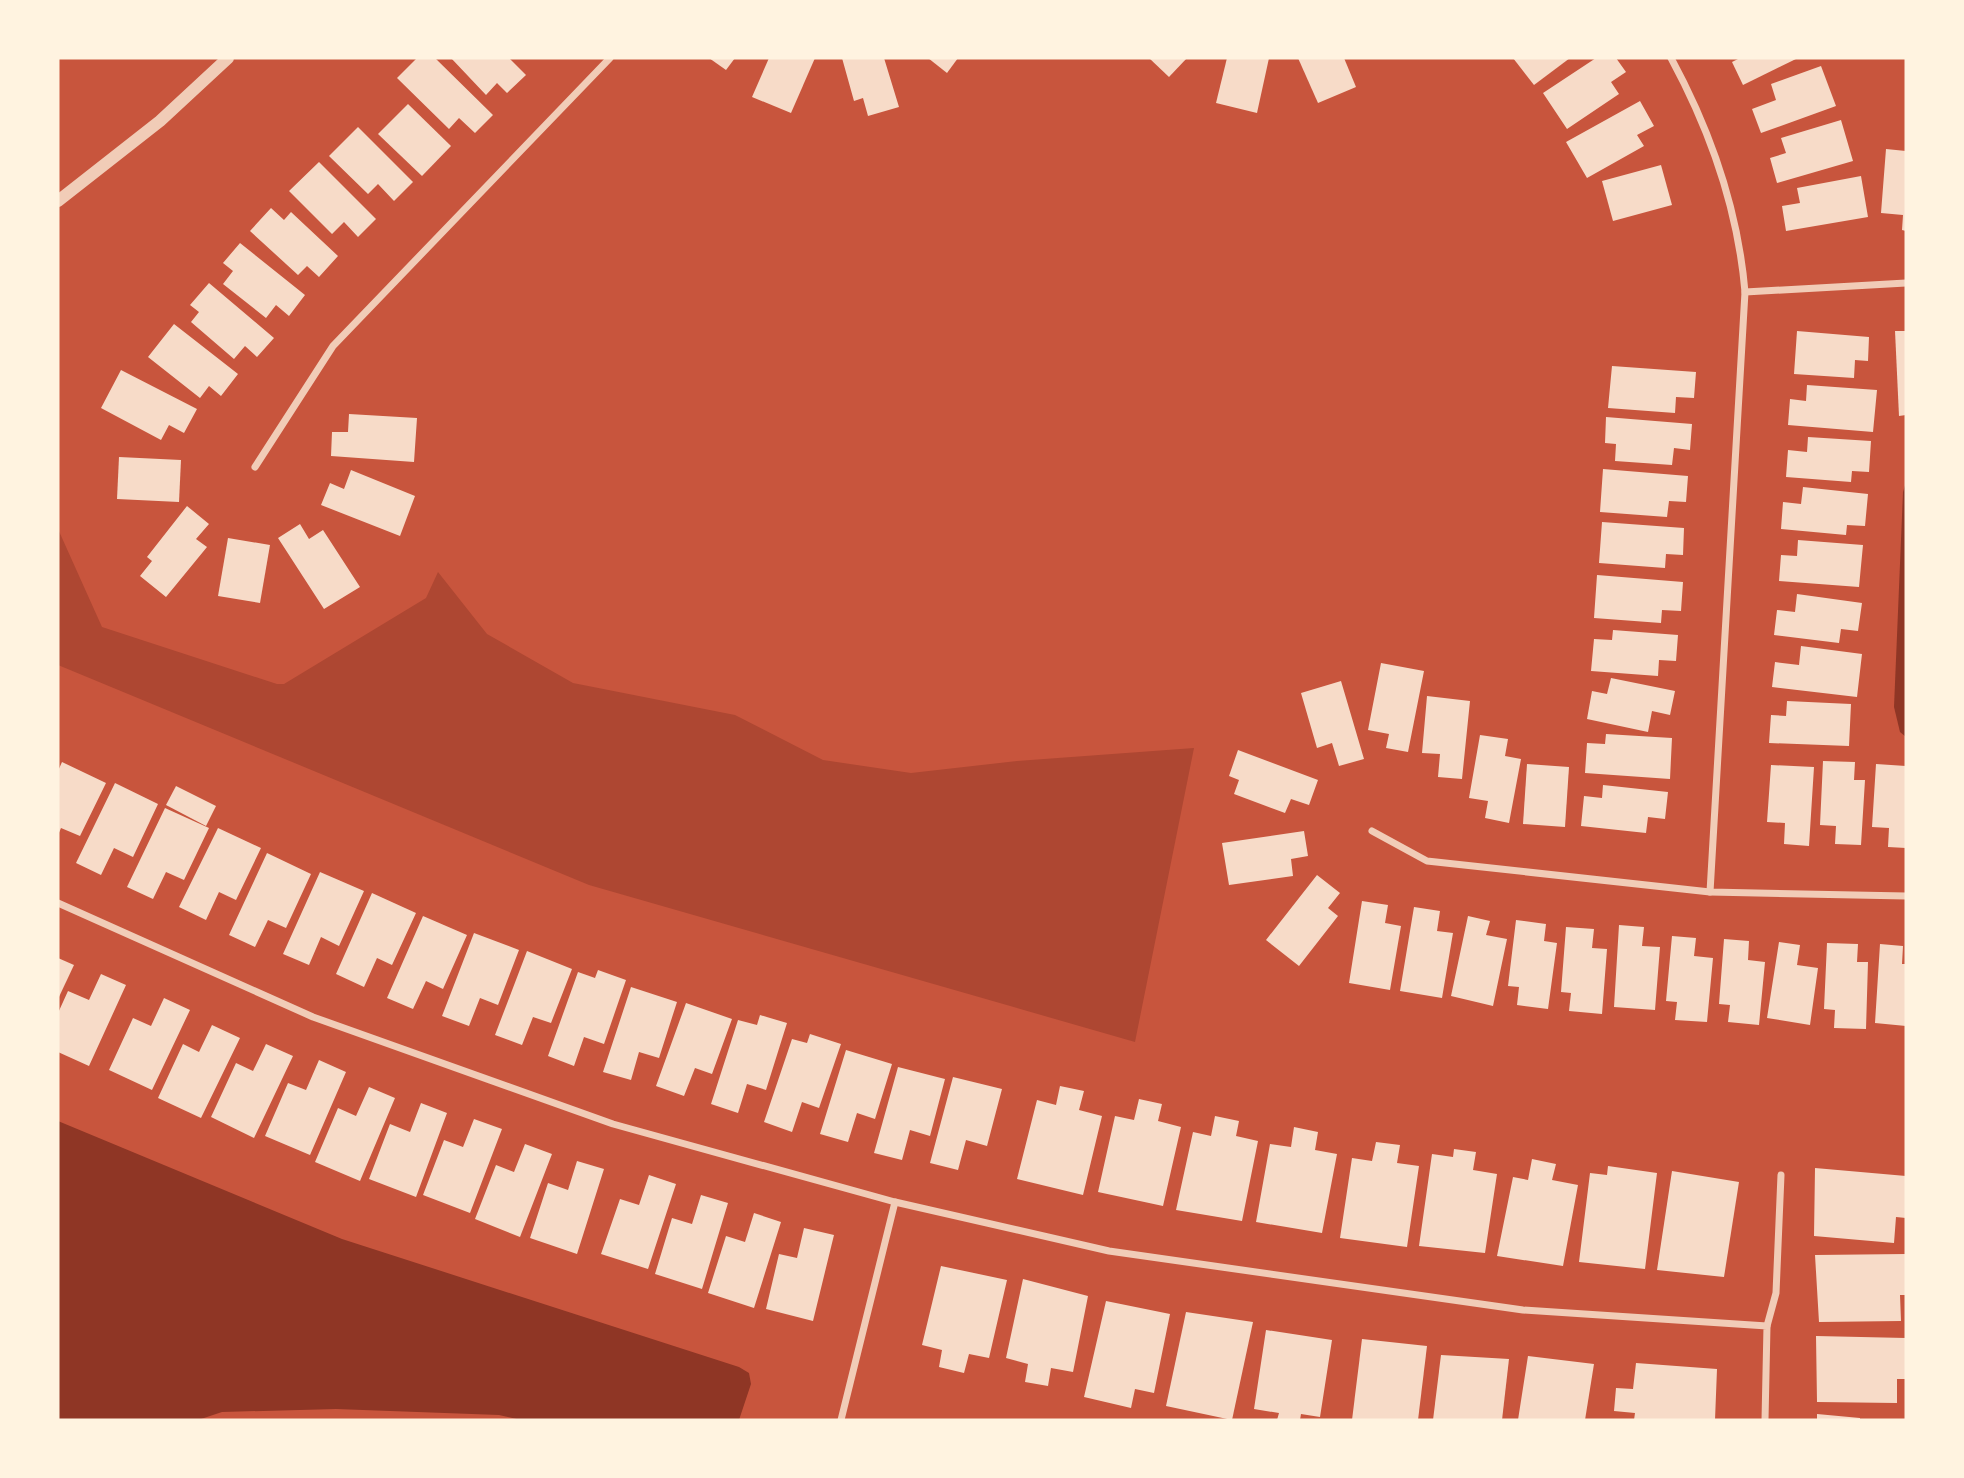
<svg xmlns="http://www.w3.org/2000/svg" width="1964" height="1478" font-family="'PT Serif',serif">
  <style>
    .green { fill: #ae4732 }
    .water { fill: #8f3625 }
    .building { fill: #f7dbc8 }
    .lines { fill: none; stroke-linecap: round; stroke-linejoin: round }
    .minor { stroke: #f1ccb7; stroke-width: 7 }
    .tertiary { stroke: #f1ccb7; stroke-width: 12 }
  </style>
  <rect width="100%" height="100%" fill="#c8553d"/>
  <!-- green -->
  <polygon class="green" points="58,529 102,627 277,684 284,684 426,598 438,572 487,634 573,683 735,715 823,760 911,773 1017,761 1194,748 1135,1042 589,885 58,665"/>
  <!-- water -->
  <g class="water">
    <polygon points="1906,482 1906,737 1900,732 1894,707 1903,492"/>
    <polygon points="58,1121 342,1239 739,1367 749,1373 751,1384 739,1420 521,1420 499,1415 336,1409 222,1412 198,1420 58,1420"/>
  </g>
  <!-- building -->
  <g class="building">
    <polygon points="417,58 435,58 493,115 475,133 459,118 449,129 397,78"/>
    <polygon points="451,58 509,58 526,75 507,93 497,83 486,95"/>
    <polygon points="709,58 735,58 726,70"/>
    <polygon points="769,58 815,58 791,113 752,97"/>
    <polygon points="842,58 884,58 899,107 868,116 863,98 854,101"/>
    <polygon points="928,58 958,58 947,73"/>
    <polygon points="1149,58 1187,58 1169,77"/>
    <polygon points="1227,58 1269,58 1257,113 1216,103"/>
    <polygon points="1298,58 1344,58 1356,87 1318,103"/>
    <polygon points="1513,58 1570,58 1534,85"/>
    <polygon points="1596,58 1616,58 1626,72 1611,82 1619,94 1567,129 1543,93"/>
    <polygon points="1740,58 1798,58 1743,85 1732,62"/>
    <polygon points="1821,66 1836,106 1761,133 1752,109 1776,100 1771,84"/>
    <polygon points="1640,101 1654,126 1637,135 1644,146 1587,178 1566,142"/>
    <polygon points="408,104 451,146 422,176 378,134"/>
    <polygon points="1841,120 1853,161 1777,183 1770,158 1786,153 1781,138"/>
    <polygon points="358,127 413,182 394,201 378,184 368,194 329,156"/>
    <polygon points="1886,149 1906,151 1906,231 1902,230 1903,215 1881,213"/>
    <polygon points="319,162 376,219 358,237 344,222 332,234 289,191"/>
    <polygon points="1661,165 1672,205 1613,221 1602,181"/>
    <polygon points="1861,176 1868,217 1786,231 1782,206 1800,203 1797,188"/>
    <polygon points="271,208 284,220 291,212 338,256 319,277 307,266 298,275 250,231"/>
    <polygon points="240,243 305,295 289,316 276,305 266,318 223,284 233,271 223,263"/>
    <polygon points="209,283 274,338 257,357 245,346 234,359 191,322 199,312 190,305"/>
    <polygon points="174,324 238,374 221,396 209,386 200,398 148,357"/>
    <polygon points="1797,331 1869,337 1868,361 1855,360 1854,378 1794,374"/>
    <polygon points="1895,331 1906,331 1906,415 1899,416"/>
    <polygon points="1612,366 1696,372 1694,398 1676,397 1675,413 1608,408"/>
    <polygon points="121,370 197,409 184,433 169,425 161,440 101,408"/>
    <polygon points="1807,385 1877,390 1873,432 1788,425 1790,399 1806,401"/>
    <polygon points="349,414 417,418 414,462 331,456 332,432 348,432"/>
    <polygon points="1606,417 1692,424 1690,450 1674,448 1672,465 1615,461 1616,444 1605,443"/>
    <polygon points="1808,437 1871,441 1869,472 1852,471 1851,482 1786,477 1788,450 1807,452"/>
    <polygon points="119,457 181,460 179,502 117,499"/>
    <polygon points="1603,469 1688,476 1686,502 1669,501 1667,517 1600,512"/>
    <polygon points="351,470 415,496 400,536 321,505 330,483 344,489"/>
    <polygon points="1803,487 1868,494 1865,526 1847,525 1846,535 1781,529 1783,502 1801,504"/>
    <polygon points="187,506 209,524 196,539 207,547 166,597 140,576 152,561 147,557"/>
    <polygon points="1602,522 1684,528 1683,555 1666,554 1665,568 1599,563"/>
    <polygon points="300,524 309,539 323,530 360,587 324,609 278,538"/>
    <polygon points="228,538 270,545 260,603 218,596"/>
    <polygon points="1798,540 1863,545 1859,587 1779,581 1781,555 1797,556"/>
    <polygon points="1597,575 1683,582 1681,611 1662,610 1661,623 1594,618"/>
    <polygon points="1797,594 1862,603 1858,631 1841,629 1839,643 1774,635 1777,610 1795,612"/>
    <polygon points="1613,630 1678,635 1676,661 1659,660 1658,676 1591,671 1594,639 1612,640"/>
    <polygon points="1801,646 1862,654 1857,697 1772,687 1775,662 1799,665"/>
    <polygon points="1381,663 1424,671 1408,752 1386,748 1389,734 1368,730"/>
    <polygon points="1611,678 1675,691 1670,715 1652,711 1648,732 1587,719 1592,691 1607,694"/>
    <polygon points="1341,681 1364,759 1339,766 1332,743 1317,748 1301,693"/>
    <polygon points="1427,696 1470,701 1462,779 1438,777 1440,754 1422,753"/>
    <polygon points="1787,701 1851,704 1849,746 1769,743 1771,715 1786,716"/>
    <polygon points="1606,734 1672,738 1670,779 1585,773 1587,743 1605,744"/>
    <polygon points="1480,735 1508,739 1505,756 1521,759 1509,823 1485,818 1488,801 1469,798"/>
    <polygon points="1238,750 1318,780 1309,805 1291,799 1285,813 1234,794 1239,780 1229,776"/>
    <polygon points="1823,761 1855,762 1854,780 1865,780 1861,845 1835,844 1836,826 1820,825"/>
    <polygon points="62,762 106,783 80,836 61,828 58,835 58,771"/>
    <polygon points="1527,764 1569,767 1565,827 1523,824"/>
    <polygon points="1876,764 1906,766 1906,848 1888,847 1889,828 1872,827"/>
    <polygon points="1771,765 1814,767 1809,846 1784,844 1785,823 1767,822"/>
    <polygon points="115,783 158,804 133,857 114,848 101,875 76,863"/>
    <polygon points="1603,785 1668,792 1665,819 1648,817 1646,833 1581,826 1584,796 1602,798"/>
    <polygon points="176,786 216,806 206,826 166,805"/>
    <polygon points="165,808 209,828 184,880 166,872 153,899 127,887"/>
    <polygon points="218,828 261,848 236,900 219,892 206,920 179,907"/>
    <polygon points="1304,831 1308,856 1291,859 1293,876 1229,885 1222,843"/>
    <polygon points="267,853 311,874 286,928 268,920 255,947 229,935"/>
    <polygon points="320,872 364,891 339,946 321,937 309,965 283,954"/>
    <polygon points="1317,875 1340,893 1328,908 1338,916 1299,966 1266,940"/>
    <polygon points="372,893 416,913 392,965 377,958 364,987 336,974"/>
    <polygon points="1362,901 1388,905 1385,923 1401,926 1390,990 1349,983"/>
    <polygon points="1414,907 1440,911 1437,931 1453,933 1442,998 1400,991"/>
    <polygon points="423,916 467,935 443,989 426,981 413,1009 387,998"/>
    <polygon points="1468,916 1490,921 1486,935 1507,939 1493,1006 1451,996"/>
    <polygon points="1516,920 1546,924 1544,941 1557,943 1548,1009 1517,1005 1519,987 1508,986"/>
    <polygon points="1619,925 1644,927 1642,946 1660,947 1655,1010 1614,1007"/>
    <polygon points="1566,927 1594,929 1592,948 1607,949 1602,1014 1569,1011 1571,993 1561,992"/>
    <polygon points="474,933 519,950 498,1005 480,998 469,1026 442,1016"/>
    <polygon points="1672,936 1696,938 1694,956 1713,958 1707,1022 1675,1020 1677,1002 1666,1001"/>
    <polygon points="1724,939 1749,941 1748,960 1765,962 1759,1025 1728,1022 1730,1005 1719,1004"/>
    <polygon points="1779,942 1800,945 1797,965 1818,968 1810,1025 1767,1018"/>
    <polygon points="1827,943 1858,944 1857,962 1868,962 1866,1029 1834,1028 1835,1010 1824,1009"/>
    <polygon points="1880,944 1903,946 1902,964 1906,964 1906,1026 1875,1023"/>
    <polygon points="527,951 572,969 551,1023 533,1017 522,1045 495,1035"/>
    <polygon points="58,958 74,965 58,999"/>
    <polygon points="598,970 626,980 604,1044 584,1037 574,1066 548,1056 578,972 595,978"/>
    <polygon points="101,974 126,985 89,1066 58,1052 58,1013 68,991 89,1000"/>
    <polygon points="631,987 677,1002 659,1058 639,1052 631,1080 603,1072"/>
    <polygon points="164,998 190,1010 152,1090 109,1070 133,1018 151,1026"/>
    <polygon points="686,1003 732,1019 712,1074 695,1068 684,1096 656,1086"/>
    <polygon points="760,1015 787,1023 766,1090 747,1084 738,1113 711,1104 738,1020 757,1025"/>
    <polygon points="212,1025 240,1038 201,1118 158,1098 183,1044 199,1052"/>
    <polygon points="810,1034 841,1044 819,1108 802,1102 792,1132 764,1122 792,1039 807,1043"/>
    <polygon points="266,1044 293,1056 254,1138 211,1117 236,1063 253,1071"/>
    <polygon points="846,1050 892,1064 875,1119 857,1113 848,1142 820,1134"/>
    <polygon points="319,1060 346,1072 310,1155 265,1136 288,1083 306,1090"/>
    <polygon points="898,1067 945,1079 930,1136 910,1130 902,1160 874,1153"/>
    <polygon points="953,1077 1002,1089 987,1146 966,1140 958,1170 930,1163"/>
    <polygon points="1060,1086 1084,1091 1079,1110 1102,1116 1083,1195 1017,1179 1037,1100 1056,1105"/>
    <polygon points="369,1087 395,1098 360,1181 315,1162 338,1108 356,1116"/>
    <polygon points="1139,1099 1162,1104 1158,1121 1181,1127 1163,1206 1098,1192 1115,1116 1134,1120"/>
    <polygon points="421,1103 447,1113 416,1197 369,1179 390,1124 410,1132"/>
    <polygon points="1215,1116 1239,1121 1236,1136 1258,1141 1242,1221 1176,1210 1193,1132 1211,1136"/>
    <polygon points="474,1119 502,1129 470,1213 423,1195 444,1140 463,1147"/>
    <polygon points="1294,1127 1318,1132 1315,1150 1337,1154 1322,1233 1256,1222 1270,1144 1291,1147"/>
    <polygon points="1376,1142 1400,1145 1397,1163 1419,1166 1407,1247 1340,1238 1352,1158 1372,1161"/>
    <polygon points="525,1144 552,1154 520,1237 475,1219 496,1165 514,1172"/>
    <polygon points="1454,1149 1476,1152 1473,1170 1497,1174 1485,1253 1419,1246 1432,1154 1453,1157"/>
    <polygon points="1532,1159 1556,1164 1552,1180 1578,1185 1563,1266 1497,1256 1513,1177 1528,1180"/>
    <polygon points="577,1161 604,1169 577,1254 530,1238 548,1183 568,1190"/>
    <polygon points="1608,1166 1657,1173 1645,1269 1579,1262 1590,1173 1607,1175"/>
    <polygon points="1815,1168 1906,1176 1906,1218 1896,1217 1894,1243 1814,1236"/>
    <polygon points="1672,1171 1739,1182 1724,1277 1657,1270"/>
    <polygon points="649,1175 676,1184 648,1269 601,1254 620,1199 639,1205"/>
    <polygon points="701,1195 728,1203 702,1289 655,1274 672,1218 692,1224"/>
    <polygon points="754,1213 781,1222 754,1308 708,1293 726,1236 745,1242"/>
    <polygon points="804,1228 834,1235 813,1321 766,1309 779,1254 797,1258"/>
    <polygon points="1906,1254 1906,1295 1900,1295 1901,1321 1819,1322 1815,1255"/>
    <polygon points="941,1266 1007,1280 989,1358 969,1354 964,1373 939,1367 942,1350 922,1345"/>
    <polygon points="1023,1279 1088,1296 1073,1372 1051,1368 1048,1386 1025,1382 1028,1364 1006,1358"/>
    <polygon points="1106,1301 1170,1314 1154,1393 1135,1389 1131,1408 1084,1397"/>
    <polygon points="1186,1312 1253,1322 1232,1420 1166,1406"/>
    <polygon points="1266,1330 1332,1340 1320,1417 1301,1414 1300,1420 1277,1420 1279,1413 1254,1409"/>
    <polygon points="1816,1336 1906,1338 1906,1379 1897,1379 1897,1403 1817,1402"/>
    <polygon points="1362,1339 1427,1346 1418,1420 1352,1420"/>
    <polygon points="1441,1355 1509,1359 1502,1420 1433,1420"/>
    <polygon points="1528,1356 1594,1364 1585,1420 1518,1420"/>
    <polygon points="1636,1363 1717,1369 1715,1420 1634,1420 1635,1413 1614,1411 1616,1388 1633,1389"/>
    <polygon points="1817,1414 1860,1418 1860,1420 1817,1420"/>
  </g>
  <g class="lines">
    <!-- minor -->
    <g class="minor">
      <path d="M1671 58C1710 130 1738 210 1745 292L1710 892"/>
      <polyline points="1745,292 1906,283"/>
      <polyline points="255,467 333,346 610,58"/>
      <polyline points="1372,831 1427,861 1710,892 1906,896"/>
      <polyline points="58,903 313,1017 613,1124 895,1202 1109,1251 1523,1310 1767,1326 1765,1420"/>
      <polyline points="1767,1326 1776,1293 1781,1175"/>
      <polyline points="841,1420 895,1202"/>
    </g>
    <!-- tertiary -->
    <polyline class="tertiary" points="58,201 160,121 228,58"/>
  </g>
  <!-- border -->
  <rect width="1964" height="1478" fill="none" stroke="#fff3e0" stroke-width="119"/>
</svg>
